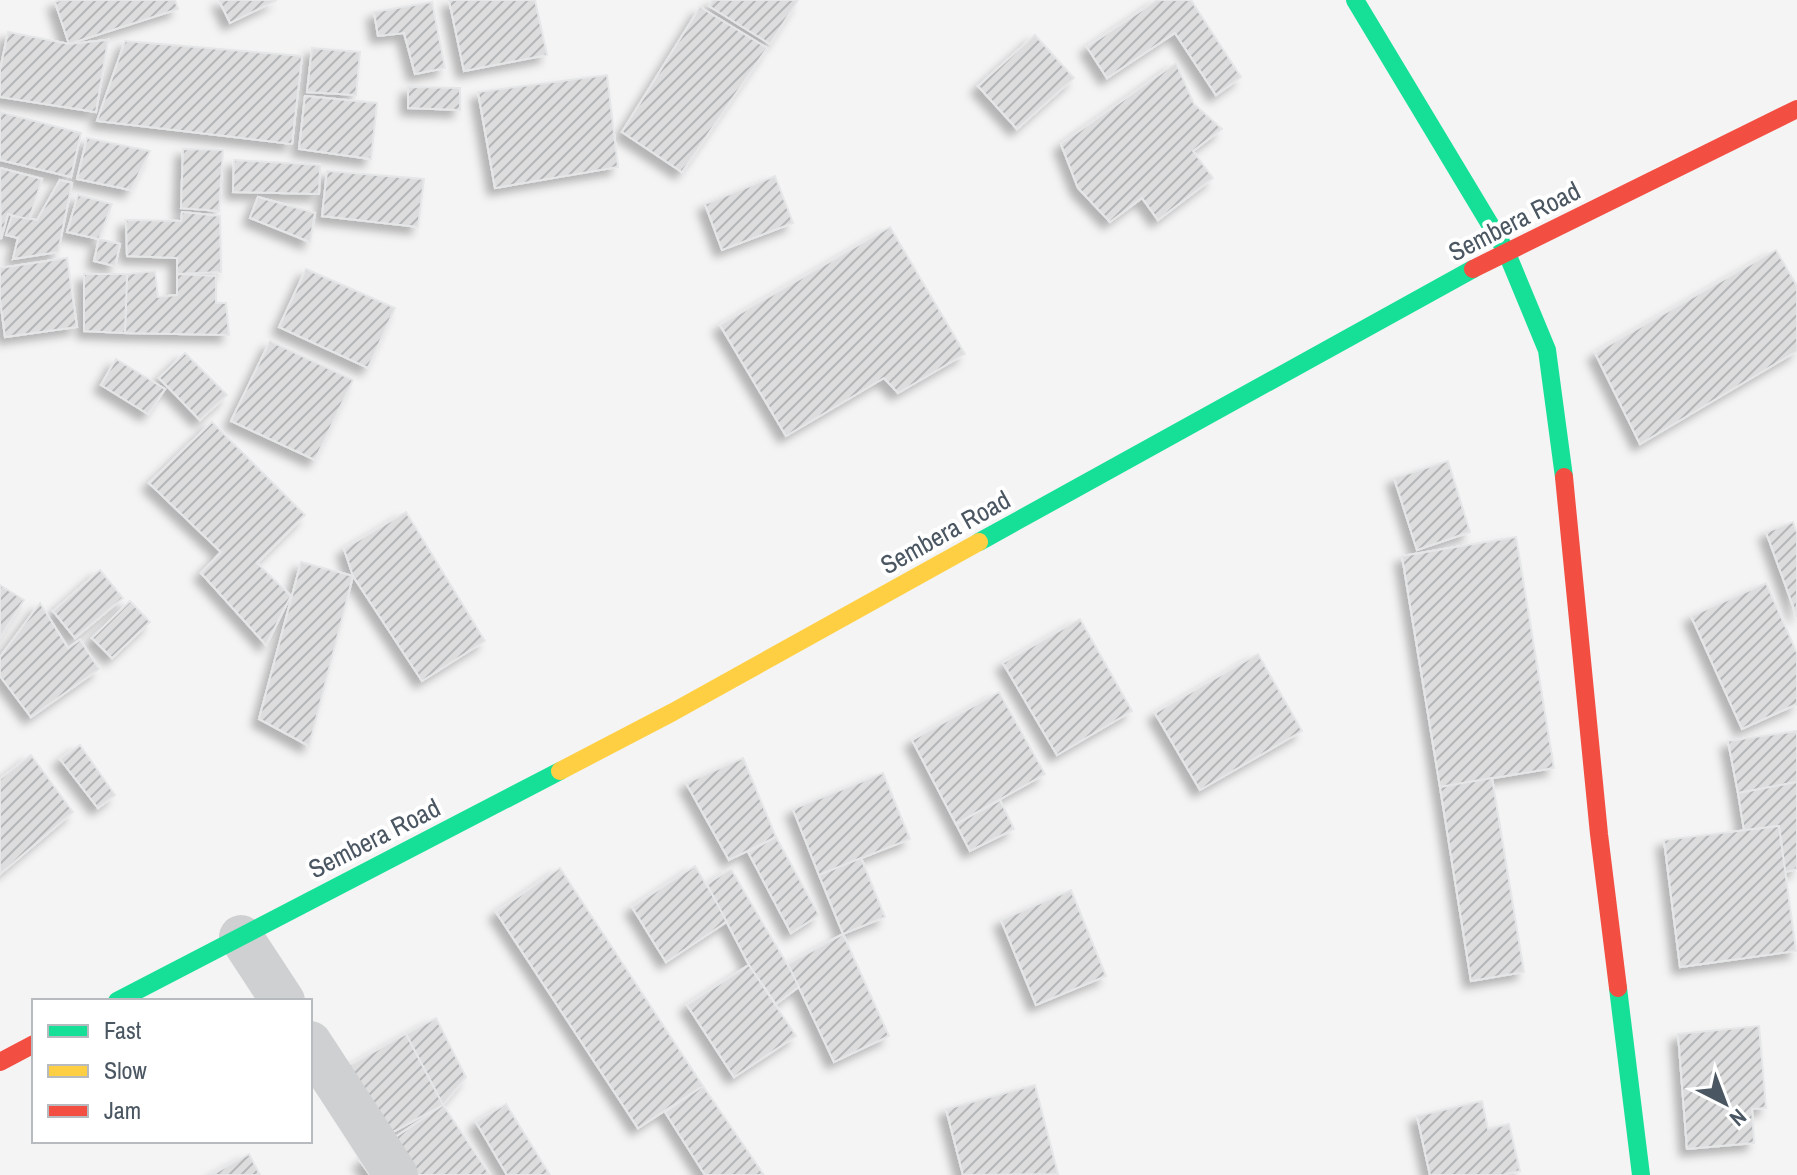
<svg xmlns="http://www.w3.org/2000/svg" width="1797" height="1175" font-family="'Archivo Narrow',sans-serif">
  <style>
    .building { fill: url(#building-hatch); stroke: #e5e6e7; stroke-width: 2; filter: url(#shadow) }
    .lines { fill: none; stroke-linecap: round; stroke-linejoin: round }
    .street { stroke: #ced0d2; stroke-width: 44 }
    .fast { stroke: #16e098; stroke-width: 18 }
    .slow { stroke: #ffcf43; stroke-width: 18 }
    .jam { stroke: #f24e42; stroke-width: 18 }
    .labels { text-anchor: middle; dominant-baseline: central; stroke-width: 8; stroke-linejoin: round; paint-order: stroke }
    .street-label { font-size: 26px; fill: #4a5661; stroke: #fff }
  </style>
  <defs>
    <pattern id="building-hatch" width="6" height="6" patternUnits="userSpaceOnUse" patternTransform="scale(2)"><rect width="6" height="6" fill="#ddddde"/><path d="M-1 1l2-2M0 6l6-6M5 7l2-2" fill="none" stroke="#b5b6b7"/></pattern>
    <filter id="shadow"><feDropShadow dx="-7" dy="7" stdDeviation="4" flood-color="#0004"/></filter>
  </defs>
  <rect width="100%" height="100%" fill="#f4f4f4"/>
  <!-- building -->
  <g class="building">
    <polygon points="60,0 175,0 178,9 69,44 55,2"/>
    <polygon points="219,0 277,0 230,23"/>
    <polygon points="449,0 535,0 547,55 464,71"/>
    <polygon points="713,0 798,0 770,44 709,6"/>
    <polygon points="1157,0 1191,0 1241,77 1216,95 1175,33 1107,78 1087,47"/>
    <polygon points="432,2 445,68 415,74 404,33 378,36 374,12"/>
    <polygon points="700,7 767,48 682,172 622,132"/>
    <polygon points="8,32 69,44 108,40 96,112 0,97 0,70"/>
    <polygon points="1035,35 1074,78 1017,129 978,86"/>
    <polygon points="125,41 302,56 292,144 97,121"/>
    <polygon points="312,48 360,52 356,95 307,92"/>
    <polygon points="1176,63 1194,104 1222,129 1193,151 1213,178 1158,220 1142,198 1110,222 1078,188 1061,144"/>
    <polygon points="607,75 618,167 495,188 478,92"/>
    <polygon points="408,87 460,88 460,110 408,108"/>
    <polygon points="305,96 377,103 371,159 299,149"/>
    <polygon points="0,112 81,133 71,177 0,160"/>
    <polygon points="87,138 150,151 131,190 77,179"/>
    <polygon points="183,149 223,150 219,211 181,208"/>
    <polygon points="234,160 320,165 319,194 233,192"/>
    <polygon points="0,168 42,179 29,220 8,214 1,239"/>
    <polygon points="327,171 424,179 418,227 322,216"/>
    <polygon points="775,176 793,223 722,250 705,204"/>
    <polygon points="60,180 72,183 58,252 13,259 18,238 6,235 12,216 37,220"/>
    <polygon points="78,195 112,204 99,239 67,232"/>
    <polygon points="258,197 315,213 310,242 250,218"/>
    <polygon points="182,212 220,216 221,272 177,274 177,258 127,256 126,220 181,221"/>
    <polygon points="890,227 965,354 898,393 884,378 786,436 720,325"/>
    <polygon points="99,239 120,244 115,266 94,261"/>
    <polygon points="1776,250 1797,286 1797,351 1640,444 1595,353"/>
    <polygon points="67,258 77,327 5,337 0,299 0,268"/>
    <polygon points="306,269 395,308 368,368 279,327"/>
    <polygon points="155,271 158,297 177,295 177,274 216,276 216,303 226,303 229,335 125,333 127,274"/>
    <polygon points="84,274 127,274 125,333 84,331"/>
    <polygon points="270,341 353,380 315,460 231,421"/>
    <polygon points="185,353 227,395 200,420 159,378"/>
    <polygon points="116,359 165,389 148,414 101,385"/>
    <polygon points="212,422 305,515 257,563 291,596 266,645 201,573 221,552 149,483"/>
    <polygon points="1448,461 1470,532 1417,550 1394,478"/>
    <polygon points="406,512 485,641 422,681 353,576 344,549"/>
    <polygon points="1793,522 1797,533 1797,617 1766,532"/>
    <polygon points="1516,537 1554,768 1440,787 1402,556"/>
    <polygon points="301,562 353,576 309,746 259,719"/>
    <polygon points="100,570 123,598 75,638 53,611"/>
    <polygon points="1766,583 1797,653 1797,704 1742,729 1691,616"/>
    <polygon points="0,585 24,600 0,637"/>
    <polygon points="130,601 150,622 112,658 92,638"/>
    <polygon points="40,603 68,648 80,640 99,669 31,717 0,676 0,657"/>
    <polygon points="1080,619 1132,711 1057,755 1003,663"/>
    <polygon points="1258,654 1302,731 1200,790 1155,713"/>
    <polygon points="999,692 1045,774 956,824 912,740"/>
    <polygon points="1797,731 1797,782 1738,793 1728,741"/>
    <polygon points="80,745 115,795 98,808 60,759"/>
    <polygon points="31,755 73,812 0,874 0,779"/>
    <polygon points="743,758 776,837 729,860 686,783"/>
    <polygon points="883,773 910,839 819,875 793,809"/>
    <polygon points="1492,778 1524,972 1471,981 1440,787"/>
    <polygon points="1797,782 1797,869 1785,872 1779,826 1744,830 1738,793"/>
    <polygon points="1000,800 1014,829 970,851 956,824"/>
    <polygon points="1779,826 1796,951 1680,967 1664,840"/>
    <polygon points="776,837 819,915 791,933 748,852"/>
    <polygon points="861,858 885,917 843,934 819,875"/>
    <polygon points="695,866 728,921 666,962 632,907"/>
    <polygon points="560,868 703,1086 638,1128 496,912"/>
    <polygon points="731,869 800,986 776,1004 749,965 707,884"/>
    <polygon points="1071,890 1106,976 1036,1005 1001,920"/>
    <polygon points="843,934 889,1036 834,1062 788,964"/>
    <polygon points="749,965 796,1036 734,1077 687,1005"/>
    <polygon points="436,1018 466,1077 443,1105 406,1034"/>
    <polygon points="1759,1026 1766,1108 1752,1109 1754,1143 1687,1149 1678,1034"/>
    <polygon points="406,1034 443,1105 369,1145 331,1076"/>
    <polygon points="1035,1085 1058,1174 963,1175 946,1109"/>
    <polygon points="703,1086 764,1175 705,1175 665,1112"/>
    <polygon points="1482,1101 1488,1129 1509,1124 1520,1171 1503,1175 1430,1175 1417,1116"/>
    <polygon points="506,1104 550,1175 507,1175 476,1122"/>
    <polygon points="443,1105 490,1175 370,1175 360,1161"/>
    <polygon points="249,1154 260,1175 211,1175"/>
  </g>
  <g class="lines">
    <!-- street -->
    <g class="street">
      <polyline points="241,937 283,1001"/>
      <polyline points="310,1043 396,1175"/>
    </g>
    <!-- fast -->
    <g class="fast">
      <polyline points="1355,0 1506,251 1547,350 1564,477"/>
      <polyline points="979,542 1473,269"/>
      <polyline points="1618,988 1641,1175"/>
      <polyline points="117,1001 560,771"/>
    </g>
    <!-- slow -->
    <polyline class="slow" points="560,771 673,712 979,542"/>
    <!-- jam -->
    <g class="jam">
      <polyline points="1473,269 1797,109"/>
      <polyline points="1564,477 1599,834 1618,988"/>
      <polyline points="0,1062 34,1044"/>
    </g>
  </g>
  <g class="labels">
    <!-- street labels -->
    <g class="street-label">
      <text transform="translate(1514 221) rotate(-27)">Sembera Road</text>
      <text transform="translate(945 532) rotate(-29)">Sembera Road</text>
      <text transform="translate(374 838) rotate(-27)">Sembera Road</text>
    </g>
  </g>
  <!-- legend -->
  <rect x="32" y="999" width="280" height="144" fill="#ffffff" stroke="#b7bbc0" stroke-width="2"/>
  <rect x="48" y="1025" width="40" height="12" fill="#16e098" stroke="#b7bbc0" stroke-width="2"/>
  <text x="104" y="1039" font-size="24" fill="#4a5661">Fast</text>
  <rect x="48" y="1065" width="40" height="12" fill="#ffcf43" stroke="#b7bbc0" stroke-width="2"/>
  <text x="104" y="1079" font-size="24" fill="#4a5661">Slow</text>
  <rect x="48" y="1105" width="40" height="12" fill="#f24e42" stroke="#b7bbc0" stroke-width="2"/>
  <text x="104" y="1119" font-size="24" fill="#4a5661">Jam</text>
  <!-- north arrow -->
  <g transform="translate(1725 1103) rotate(138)" stroke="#ffffff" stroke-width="6" paint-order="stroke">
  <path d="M0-6L14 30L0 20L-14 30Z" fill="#4a5661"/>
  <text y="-12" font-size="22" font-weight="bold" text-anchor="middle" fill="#4a5661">N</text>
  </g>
</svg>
